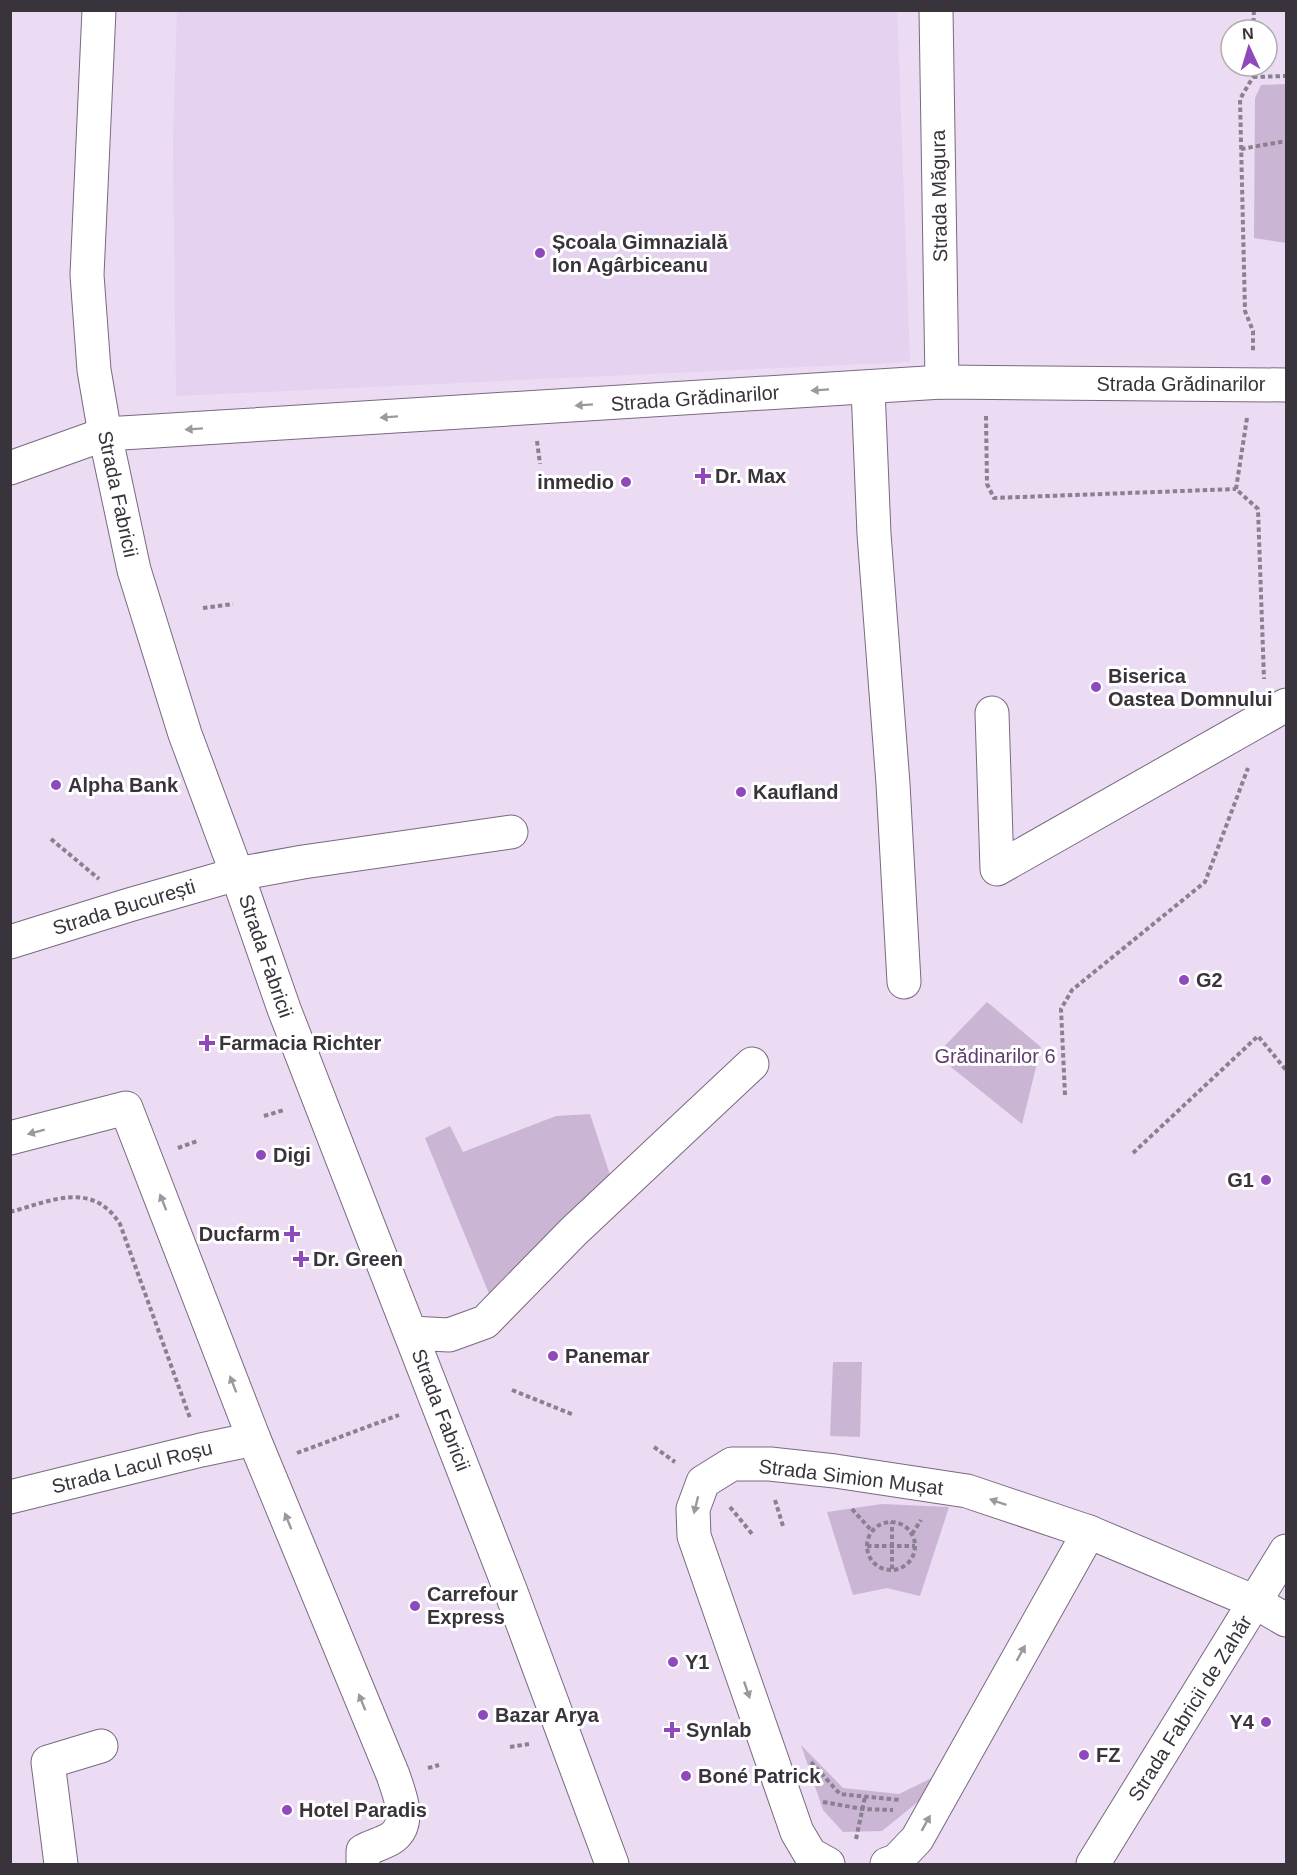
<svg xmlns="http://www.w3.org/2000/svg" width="1297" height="1875" font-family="Helvetica,sans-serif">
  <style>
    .built { fill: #e5d1f0 }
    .green { fill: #cab5d5 }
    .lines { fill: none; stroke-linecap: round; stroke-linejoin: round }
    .minor-casing { stroke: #786a7f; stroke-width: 35 }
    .major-casing { stroke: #786a7f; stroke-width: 35 }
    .path { stroke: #8a8090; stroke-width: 4; stroke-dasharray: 4.5 3; stroke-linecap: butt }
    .minor { stroke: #fff; stroke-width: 33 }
    .major { stroke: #fff; stroke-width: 33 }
    .oneway { fill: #9c999e }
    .poi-dot { fill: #8f49bd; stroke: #fff; stroke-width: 2 }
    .labels { text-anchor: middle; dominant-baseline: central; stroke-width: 6; stroke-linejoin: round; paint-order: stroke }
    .street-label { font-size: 20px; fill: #39333c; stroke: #fff }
    .poi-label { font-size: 20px; font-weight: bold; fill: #39333c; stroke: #fff; text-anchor: start }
    .park-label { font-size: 20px; fill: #5f3c70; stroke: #fff }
  </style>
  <rect width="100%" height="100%" fill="#ebdbf3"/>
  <!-- built -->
  <polygon class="built" points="177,11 897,11 910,362 176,396 173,144"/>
  <!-- green -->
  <g class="green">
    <polygon points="1286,84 1286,243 1254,238 1255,98 1261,85"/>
    <polygon points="987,1002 1041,1047 1022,1124 936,1055"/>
    <polygon points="590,1114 612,1181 492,1301 425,1138 450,1126 463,1152 556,1116"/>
    <polygon points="833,1362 862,1362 860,1437 830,1436"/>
    <polygon points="882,1504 949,1507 920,1596 887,1588 853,1595 827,1512"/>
    <polygon points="801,1745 843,1788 899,1794 942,1773 924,1797 882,1831 843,1832 823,1810"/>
  </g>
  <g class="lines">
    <!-- minor casing -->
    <g class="minor-casing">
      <g id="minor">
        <polyline points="936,10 942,382"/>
        <polyline points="868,388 874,534 893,784 904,982"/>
        <polyline points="10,468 105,434 155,431 942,382 1286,385"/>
        <polyline points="992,713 997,869 1286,705"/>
        <polyline points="237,874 303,862 511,832"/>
        <path d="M10 1138 126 1108 254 1439 393 1775C399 1793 412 1822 393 1837 385 1843 372 1846 363 1851V1864"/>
        <polyline points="411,1333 449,1335 485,1322 574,1231 752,1064"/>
        <polyline points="10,1497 201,1450 254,1439"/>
        <polyline points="61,1864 48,1762 101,1746"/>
        <polyline points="828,1864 810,1854 797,1832 694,1536 693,1509 703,1482 732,1464 770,1464 835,1471 967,1491 1089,1532 1255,1602 1286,1620"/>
        <polyline points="887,1864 896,1861 917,1839 1089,1532"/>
        <polyline points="1093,1864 1286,1551"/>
      </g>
    </g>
    <!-- major casing -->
    <g class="major-casing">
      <g id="major">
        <polyline points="99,10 87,275 94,370 105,434 134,570 185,734 237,874 284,1009 511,1592 612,1864"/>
        <polyline points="10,942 129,905 237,874"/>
      </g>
    </g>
    <!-- path -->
    <g class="path">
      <polyline points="1253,30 1254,10"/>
      <polyline points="1253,66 1253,77 1240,99 1245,311 1253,331 1253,351"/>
      <polyline points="1253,77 1286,76"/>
      <polyline points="1241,149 1286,141"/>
      <polyline points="986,416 987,484 994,498 1236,489"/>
      <polyline points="1247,418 1236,489 1258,509 1264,679"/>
      <polyline points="537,441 540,464"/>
      <polyline points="203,608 233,604"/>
      <polyline points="51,839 99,879"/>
      <polyline points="1065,1095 1061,1009 1072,990 1205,882 1248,768"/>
      <polyline points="264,1116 284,1110"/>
      <polyline points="178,1148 197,1141"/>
      <polyline points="1133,1153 1258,1036 1286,1070"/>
      <path d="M10 1212C51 1201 92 1180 120 1224L190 1418"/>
      <polyline points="512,1390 574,1415"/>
      <polyline points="654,1447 675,1462"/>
      <polyline points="297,1453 399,1415"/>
      <polyline points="775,1500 783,1526"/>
      <polyline points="730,1507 753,1535"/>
      <polyline points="852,1509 872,1531"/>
      <circle cx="891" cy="1546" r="24"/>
      <polyline points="912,1534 921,1520"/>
      <polyline points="867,1546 915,1546"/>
      <polyline points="892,1569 892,1522"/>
      <polyline points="510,1747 529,1744"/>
      <polyline points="811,1762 840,1794 900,1800"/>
      <polyline points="428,1768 439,1765"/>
      <polyline points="823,1802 863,1809 893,1810"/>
      <polyline points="856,1839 865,1797"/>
    </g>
    <!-- minor -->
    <use href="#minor" class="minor"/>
    <!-- major -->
    <use href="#major" class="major"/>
  </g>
  <!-- one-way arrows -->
  <defs><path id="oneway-solid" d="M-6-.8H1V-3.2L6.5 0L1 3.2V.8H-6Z" transform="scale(1.5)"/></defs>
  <g class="oneway">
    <use href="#oneway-solid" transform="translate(820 390) rotate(176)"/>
    <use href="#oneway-solid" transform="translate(584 405) rotate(176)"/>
    <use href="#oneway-solid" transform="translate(389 417) rotate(176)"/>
    <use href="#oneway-solid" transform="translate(194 429) rotate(176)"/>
    <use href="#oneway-solid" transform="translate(36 1132) rotate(165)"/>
    <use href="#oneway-solid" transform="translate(163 1202) rotate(-111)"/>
    <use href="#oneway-solid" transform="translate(233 1384) rotate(-111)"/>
    <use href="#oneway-solid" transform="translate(998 1502) rotate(-161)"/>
    <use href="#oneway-solid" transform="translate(696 1505) rotate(104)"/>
    <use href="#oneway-solid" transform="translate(288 1521) rotate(-112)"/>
    <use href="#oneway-solid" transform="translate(1021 1653) rotate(-61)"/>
    <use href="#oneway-solid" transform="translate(747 1690) rotate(71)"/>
    <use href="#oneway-solid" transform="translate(362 1702) rotate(-112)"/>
    <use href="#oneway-solid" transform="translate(926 1823) rotate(-61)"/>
  </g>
  <!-- markers -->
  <g class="poi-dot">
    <circle cx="540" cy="253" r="6"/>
    <path d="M700 467h6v6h6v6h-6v6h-6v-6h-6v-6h6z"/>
    <circle cx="626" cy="482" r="6"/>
    <circle cx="1096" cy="687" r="6"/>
    <circle cx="56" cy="785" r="6"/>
    <circle cx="741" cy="792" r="6"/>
    <circle cx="1184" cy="980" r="6"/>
    <path d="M204 1034h6v6h6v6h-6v6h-6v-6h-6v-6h6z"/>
    <circle cx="261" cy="1155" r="6"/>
    <circle cx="1266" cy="1180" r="6"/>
    <path d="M289 1225h6v6h6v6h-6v6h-6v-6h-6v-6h6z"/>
    <path d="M298 1250h6v6h6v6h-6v6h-6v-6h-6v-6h6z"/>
    <circle cx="553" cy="1356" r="6"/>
    <circle cx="415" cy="1606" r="6"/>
    <circle cx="673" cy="1662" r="6"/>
    <circle cx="483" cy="1715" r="6"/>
    <circle cx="1266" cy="1722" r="6"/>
    <path d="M669 1721h6v6h6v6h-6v6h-6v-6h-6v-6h6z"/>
    <circle cx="1084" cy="1755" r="6"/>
    <circle cx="686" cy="1776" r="6"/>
    <circle cx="287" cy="1810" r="6"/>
  </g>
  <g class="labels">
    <!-- street labels -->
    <g class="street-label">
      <text transform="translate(939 196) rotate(-91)">Strada Măgura</text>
      <text x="1181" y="384">Strada Grădinarilor</text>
      <text transform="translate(695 398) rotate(-4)">Strada Grădinarilor</text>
      <text transform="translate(118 494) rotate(78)">Strada Fabricii</text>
      <text transform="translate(124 907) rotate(-17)">Strada București</text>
      <text transform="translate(266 956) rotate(71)">Strada Fabricii</text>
      <text transform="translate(441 1410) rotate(69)">Strada Fabricii</text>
      <text transform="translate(132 1467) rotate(-14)">Strada Lacul Roșu</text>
      <text transform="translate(851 1477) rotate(7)">Strada Simion Mușat</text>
      <text transform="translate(1190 1708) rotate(-58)">Strada Fabricii de Zahăr</text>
    </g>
    <!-- poi labels -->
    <g class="poi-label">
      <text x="552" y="242">Școala Gimnazială<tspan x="552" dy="23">Ion Agârbiceanu</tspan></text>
      <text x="715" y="476">Dr. Max</text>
      <text x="614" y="482" text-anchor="end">inmedio</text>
      <text x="1108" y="676">Biserica<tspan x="1108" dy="23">Oastea Domnului</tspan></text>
      <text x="68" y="785">Alpha Bank</text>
      <text x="753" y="792">Kaufland</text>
      <text x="1196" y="980">G2</text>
      <text x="219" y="1043">Farmacia Richter</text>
      <text x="273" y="1155">Digi</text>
      <text x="1254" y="1180" text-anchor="end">G1</text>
      <text x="280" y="1234" text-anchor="end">Ducfarm</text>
      <text x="313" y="1259">Dr. Green</text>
      <text x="565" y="1356">Panemar</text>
      <text x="427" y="1594">Carrefour<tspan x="427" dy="23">Express</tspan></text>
      <text x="685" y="1662">Y1</text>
      <text x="495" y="1715">Bazar Arya</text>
      <text x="1254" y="1722" text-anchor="end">Y4</text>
      <text x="686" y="1730">Synlab</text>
      <text x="1096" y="1755">FZ</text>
      <text x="698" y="1776">Boné Patrick</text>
      <text x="299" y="1810">Hotel Paradis</text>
    </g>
    <!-- park labels -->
    <g class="park-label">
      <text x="995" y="1056">Grădinarilor 6</text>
    </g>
  </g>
  <!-- border -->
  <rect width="1297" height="1875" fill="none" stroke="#39333c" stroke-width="24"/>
  <!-- north arrow -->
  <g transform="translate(1249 48) rotate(356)"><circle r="28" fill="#ffffff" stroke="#b0adb1" stroke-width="1.5"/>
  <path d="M0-4.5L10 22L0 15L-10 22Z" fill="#8f49bd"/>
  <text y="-9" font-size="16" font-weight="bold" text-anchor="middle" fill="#39333c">N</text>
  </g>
</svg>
